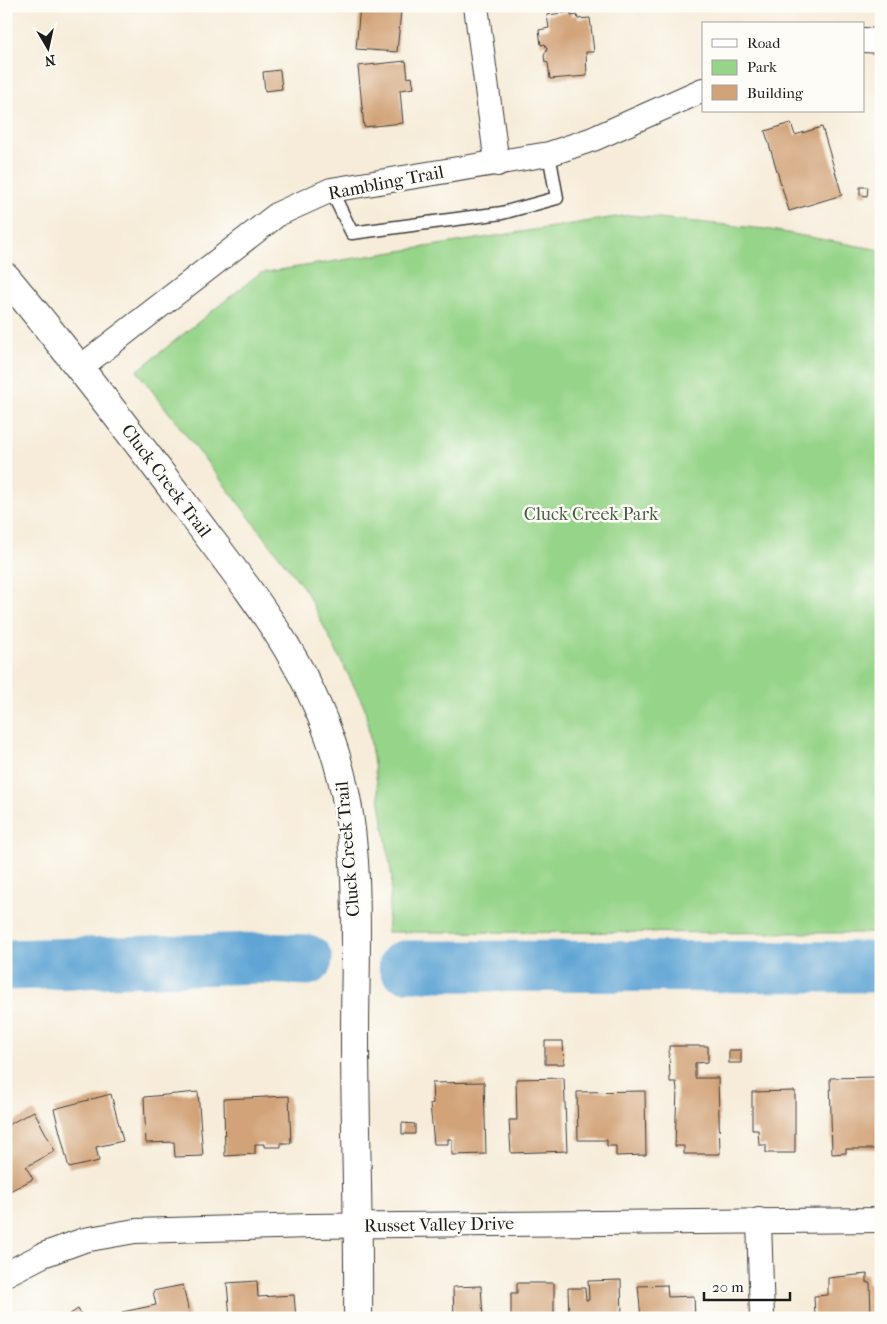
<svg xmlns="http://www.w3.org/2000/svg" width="887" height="1324" font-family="'IM FELL French Canon',serif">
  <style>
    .green { fill: #96d489; stroke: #597852 }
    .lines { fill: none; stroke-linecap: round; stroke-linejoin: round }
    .river { stroke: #5fa4d4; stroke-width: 51 }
    .building { fill: #d2a378 }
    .lane-casing { stroke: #3d3b38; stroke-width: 15 }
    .street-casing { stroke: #3d3b38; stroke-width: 26 }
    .secondary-casing { stroke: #3d3b38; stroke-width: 30 }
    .lane { stroke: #fff; stroke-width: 12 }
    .street { stroke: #fff; stroke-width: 24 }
    .secondary { stroke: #fff; stroke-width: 28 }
    .labels { text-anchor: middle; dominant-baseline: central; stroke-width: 5; stroke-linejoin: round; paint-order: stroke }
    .street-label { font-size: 18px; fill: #1c1c1c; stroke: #fdfcf7 }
    .park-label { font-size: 18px; fill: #475c42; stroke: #fdfcf7 }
  </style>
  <rect width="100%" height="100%" fill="#fdfcf7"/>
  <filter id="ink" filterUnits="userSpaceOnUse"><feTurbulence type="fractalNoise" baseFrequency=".02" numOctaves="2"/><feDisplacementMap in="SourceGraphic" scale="10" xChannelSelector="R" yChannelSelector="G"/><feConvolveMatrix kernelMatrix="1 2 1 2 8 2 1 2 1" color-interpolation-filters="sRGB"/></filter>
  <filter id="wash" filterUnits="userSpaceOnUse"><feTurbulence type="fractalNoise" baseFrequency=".0096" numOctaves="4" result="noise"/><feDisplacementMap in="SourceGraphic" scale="20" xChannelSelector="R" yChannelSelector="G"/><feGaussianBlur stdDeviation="1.12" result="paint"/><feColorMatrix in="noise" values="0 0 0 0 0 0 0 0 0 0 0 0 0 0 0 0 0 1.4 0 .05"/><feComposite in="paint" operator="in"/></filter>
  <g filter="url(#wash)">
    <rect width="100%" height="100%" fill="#f6ecd9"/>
    <!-- green -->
    <polygon class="green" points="629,215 765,229 881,250 881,933 387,932 392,878 365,708 306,591 137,371 260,273"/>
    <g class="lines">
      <!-- river -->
      <g class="river">
        <polyline points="6,965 263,958 307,960"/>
        <polyline points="404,966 881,967"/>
      </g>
    </g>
    <g id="blocks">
      <!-- building -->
      <g class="building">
        <polygon points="360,6 404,6 403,12 401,11 397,52 356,49"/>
        <polygon points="571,12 571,16 577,15 578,19 590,18 594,52 586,52 587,76 550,79 548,63 545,62 544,56 547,49 545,44 541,45 539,30 549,28 547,15"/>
        <polygon points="406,61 408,78 412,77 414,88 400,90 403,123 364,127 358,66"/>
        <polygon points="280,70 282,89 265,91 263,72"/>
        <polygon points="791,123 795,135 822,127 842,195 789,211 765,131"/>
        <polygon points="860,187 868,187 867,196 860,195"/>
        <polygon points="545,1041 563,1041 564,1064 545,1064"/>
        <polygon points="669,1046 708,1046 708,1062 695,1063 695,1078 718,1078 720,1154 684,1154 684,1146 675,1146 677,1089 676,1082 670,1082"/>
        <rect x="729" y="1050" width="12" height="13"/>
        <polygon points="876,1077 878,1149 846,1149 846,1153 832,1154 830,1078"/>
        <polygon points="564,1078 567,1151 511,1153 509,1120 517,1120 516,1079"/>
        <polygon points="484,1082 486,1154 452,1155 452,1139 448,1139 448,1144 434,1144 430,1104 433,1103 432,1083"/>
        <polygon points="645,1091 646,1155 616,1156 616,1146 607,1146 607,1140 578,1140 577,1092"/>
        <polygon points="795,1091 795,1153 766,1153 766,1145 759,1145 758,1130 752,1130 752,1092"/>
        <polygon points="198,1092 203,1156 175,1157 174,1142 146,1143 144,1097"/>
        <polygon points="111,1094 123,1141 96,1147 99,1161 69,1168 54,1109"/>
        <polygon points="289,1096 291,1143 281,1143 281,1147 264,1147 264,1144 255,1144 255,1154 225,1156 224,1099"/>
        <polygon points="34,1111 55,1151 26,1167 33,1179 6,1193 6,1126"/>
        <polygon points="402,1123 415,1124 415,1134 402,1134"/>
        <polygon points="867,1274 867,1283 870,1283 871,1318 815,1318 814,1296 828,1295 828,1278"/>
        <polygon points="621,1280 622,1318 569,1318 568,1288 585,1288 586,1300 589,1300 588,1281"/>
        <polygon points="257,1281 258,1297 294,1295 296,1318 230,1318 227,1283"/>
        <polygon points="517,1283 554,1283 554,1318 511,1318 511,1293 517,1293"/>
        <polygon points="183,1285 190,1318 123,1318 122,1312 156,1305 153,1291"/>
        <polygon points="667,1285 668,1297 694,1296 695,1318 641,1318 638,1286"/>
        <polygon points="481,1286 483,1318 454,1318 453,1287"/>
        <polygon points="78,1309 83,1318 64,1318"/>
      </g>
    </g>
  </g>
  <g filter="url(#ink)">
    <use href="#blocks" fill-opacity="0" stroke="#3d3b38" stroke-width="1"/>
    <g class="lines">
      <!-- lane casing -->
      <g class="lane-casing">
        <polyline id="lane" points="331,190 352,233 502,213 557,198 549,154"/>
      </g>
      <!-- street casing -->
      <g class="street-casing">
        <g id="street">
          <polyline points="476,6 497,164"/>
          <polyline points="863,40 881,41"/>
          <polyline points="81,367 278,214 331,190 549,154 593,139 703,90"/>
          <polyline points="759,1220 762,1318"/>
          <polyline points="6,1274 43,1255 84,1240 135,1231 310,1226 881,1220"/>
        </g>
      </g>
      <!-- secondary casing -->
      <g class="secondary-casing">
        <path id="secondary" d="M6 277C68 351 126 427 184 504 248 590 312 664 340 771 362 852 355 951 355 1035 355 1129 359 1224 358 1318"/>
      </g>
      <!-- lane -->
      <use href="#lane" class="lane"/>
      <!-- street -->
      <use href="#street" class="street"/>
      <!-- secondary -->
      <use href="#secondary" class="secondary"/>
    </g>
  </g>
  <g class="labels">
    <!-- street labels -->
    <g class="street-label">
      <text transform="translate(386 183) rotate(-11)">Rambling Trail</text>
      <text transform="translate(166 481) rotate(53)">Cluck Creek Trail</text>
      <text transform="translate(348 849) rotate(-95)">Cluck Creek Trail</text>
      <text transform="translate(439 1225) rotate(-1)">Russet Valley Drive</text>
    </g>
    <!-- park labels -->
    <g class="park-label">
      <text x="591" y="514">Cluck Creek Park</text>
    </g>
  </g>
  <!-- margin -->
  <rect width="887" height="1324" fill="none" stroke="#fdfcf7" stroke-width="25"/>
  <!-- legend -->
  <rect x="702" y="22" width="162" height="90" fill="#fdfcf7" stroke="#a3a29f"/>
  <rect x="712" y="39" width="25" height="8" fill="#ffffff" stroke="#a3a29f"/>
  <text x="747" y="48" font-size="15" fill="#1c1c1c">Road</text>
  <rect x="712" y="60" width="25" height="15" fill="#96d489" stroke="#a3a29f"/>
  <text x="747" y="72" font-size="15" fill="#1c1c1c">Park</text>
  <rect x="712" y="85" width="25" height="15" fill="#d2a378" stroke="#a3a29f"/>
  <text x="747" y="98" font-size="15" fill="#1c1c1c">Building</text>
  <!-- north arrow -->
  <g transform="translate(48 48) rotate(171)" stroke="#fdfcf7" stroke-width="4" paint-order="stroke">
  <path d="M0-4L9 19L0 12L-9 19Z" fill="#1c1c1c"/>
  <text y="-8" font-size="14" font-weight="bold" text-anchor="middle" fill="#1c1c1c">N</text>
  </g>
  <!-- scale -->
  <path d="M704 1292v8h86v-8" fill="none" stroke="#1c1c1c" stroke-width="2.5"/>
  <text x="712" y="1292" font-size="15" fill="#1c1c1c" stroke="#fdfcf7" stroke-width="4" paint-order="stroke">20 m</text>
</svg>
